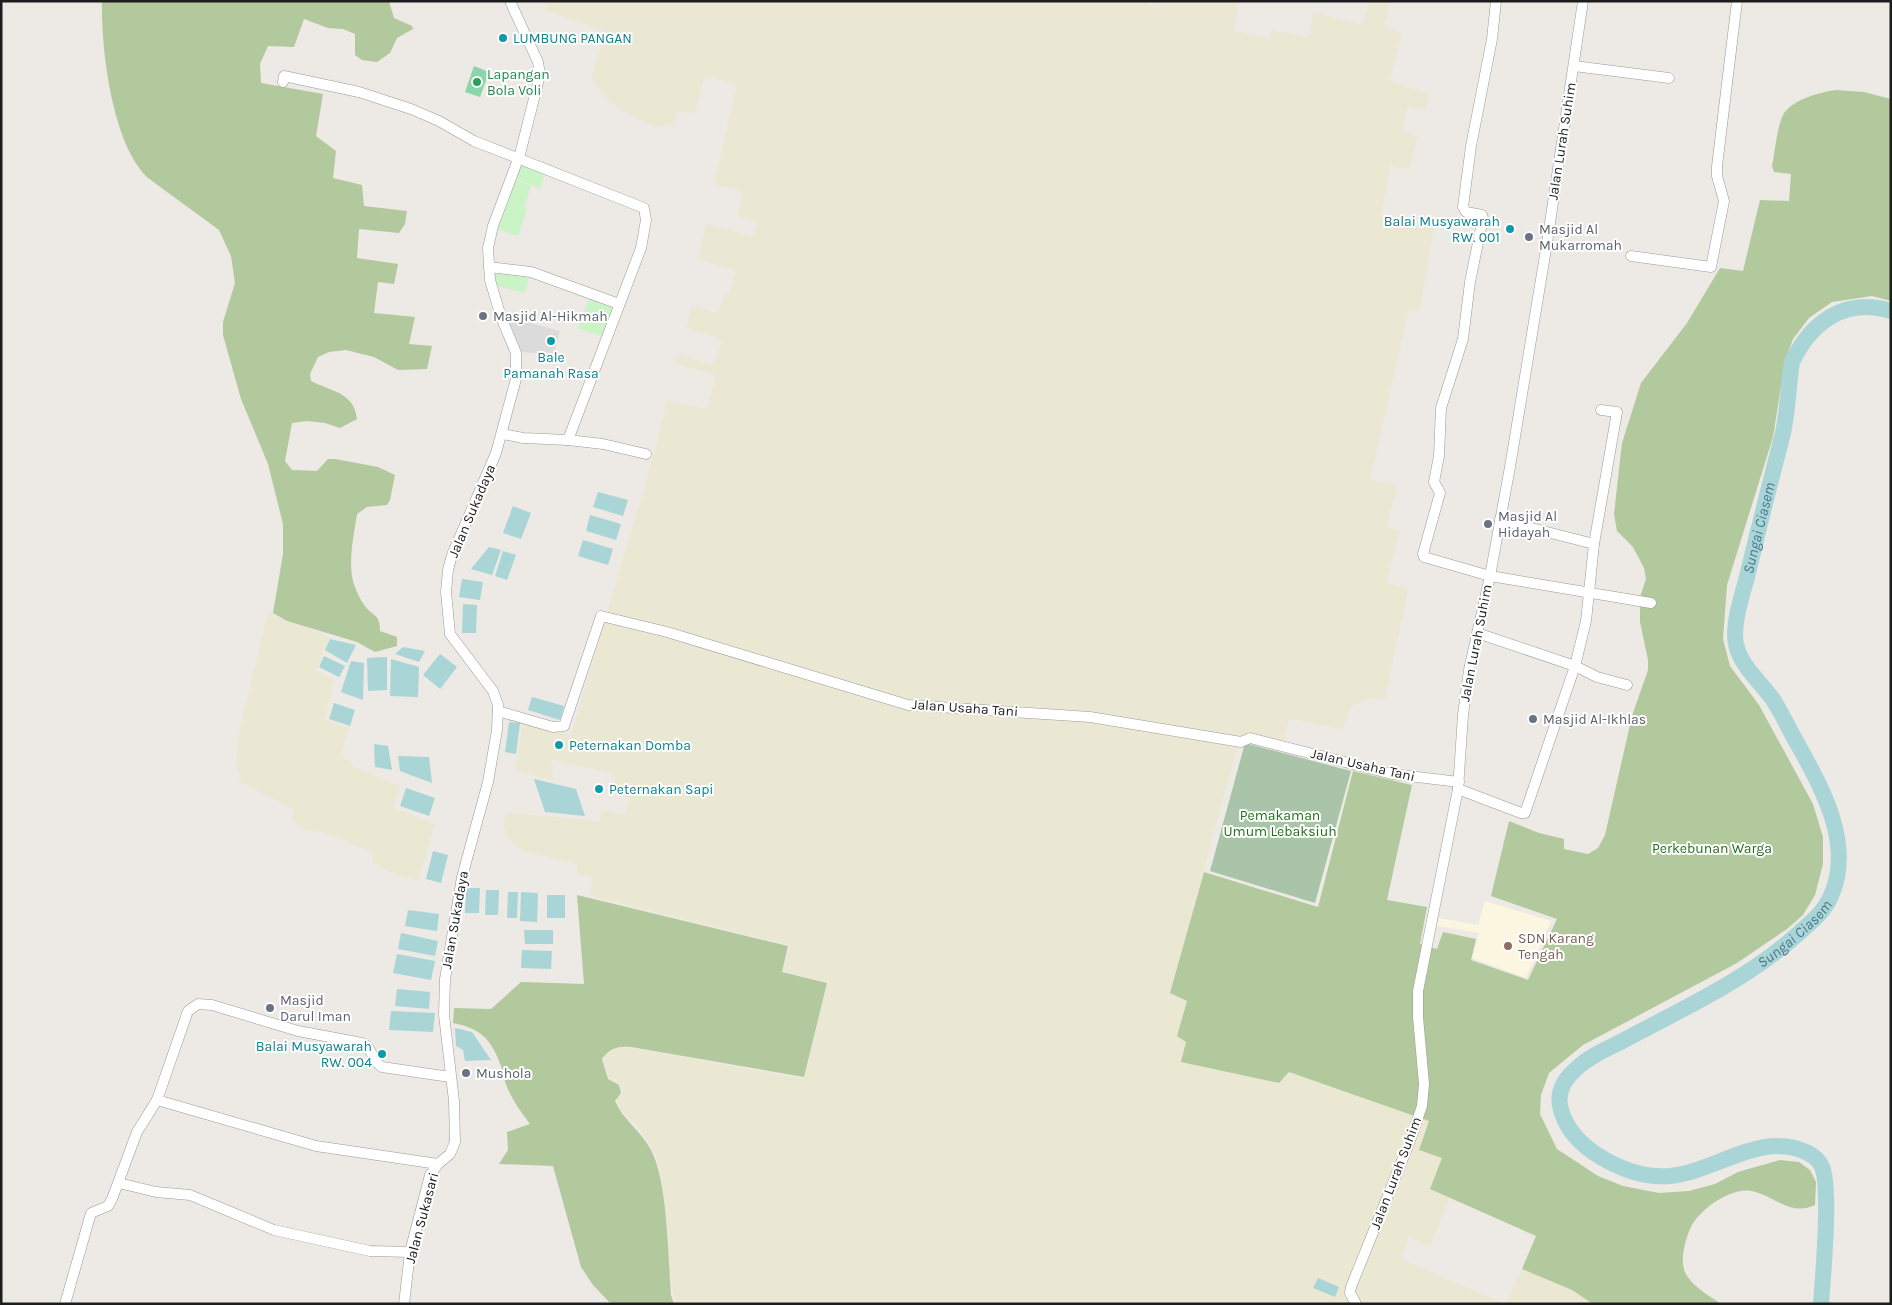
<svg xmlns="http://www.w3.org/2000/svg" width="1892" height="1305" font-family="Karla,sans-serif">
  <style>
    .residential { fill: #dbdbdb }
    .education { fill: #fbf6e0 }
    .farmland { fill: #eae8d2 }
    .forest { fill: #b2c99d }
    .cemetery { fill: #a9c4a8 }
    .park { fill: #caf3c6 }
    .pitch { fill: #8ad5aa }
    .water { fill: #a9d5d7 }
    .lines { fill: none; stroke-linecap: round; stroke-linejoin: round }
    .river { stroke: #a9d5d7; stroke-width: 16 }
    .street-casing { stroke: #9a9a9a; stroke-width: 11 }
    .street { stroke: #fff; stroke-width: 10 }
    .culture-dot { fill: #0f9aa8; stroke: #fff; stroke-width: 2 }
    .leisure-dot { fill: #2e9e5b; stroke: #fff; stroke-width: 2 }
    .worship-dot { fill: #6b7280; stroke: #fff; stroke-width: 2 }
    .education-dot { fill: #8d6e63; stroke: #fff; stroke-width: 2 }
    .labels { text-anchor: middle; dominant-baseline: central; stroke-width: 4; stroke-linejoin: round; paint-order: stroke }
    .culture-label { font-size: 14px; fill: #0d838f; stroke: #fff; text-anchor: start }
    .leisure-label { font-size: 14px; fill: #27864d; stroke: #fff; text-anchor: start }
    .street-label { font-size: 14px; fill: #1d1d1d; stroke: #fff }
    .worship-label { font-size: 14px; fill: #5b616d; stroke: #fff; text-anchor: start }
    .park-label { font-size: 14px; fill: #1f7017; stroke: #fff }
    .education-label { font-size: 14px; fill: #785e54; stroke: #fff; text-anchor: start }
    .water-label { font-size: 15px; font-style: italic; fill: #4a788d; stroke: #fff }
  </style>
  <rect width="100%" height="100%" fill="#ede9e4"/>
  <!-- residential -->
  <polygon class="residential" points="502,315 560,331 554,354 519,352"/>
  <!-- education -->
  <polygon class="education" points="1485,901 1551,921 1526,978 1472,958 1479,933 1437,926 1439,918 1478,925"/>
  <!-- farmland -->
  <g class="farmland">
    <polygon points="548,1 1140,1 1158,6 1159,1 1239,1 1234,31 1269,38 1272,30 1308,38 1314,12 1363,25 1369,1 1390,1 1384,27 1402,32 1390,81 1430,94 1425,110 1407,106 1402,132 1418,136 1409,169 1390,166 1381,217 1434,227 1420,310 1409,309 1370,480 1398,485 1386,527 1400,531 1386,583 1408,589 1385,699 1371,698 1351,706 1343,729 1289,719 1283,744 1249,736 1238,744 1170,993 1187,1001 1177,1035 1186,1041 1181,1062 1289,1071 1430,1121 1420,1150 1442,1158 1430,1188 1450,1197 1430,1246 1408,1238 1401,1259 1505,1304 1522,1269 1572,1290 1593,1304 676,1304 670,1275 668,1231 660,1167 653,1149 637,1126 622,1112 616,1101 622,1094 620,1085 609,1079 603,1059 610,1052 620,1048 631,1048 804,1079 828,982 783,971 790,945 590,896 592,876 577,874 578,865 523,850 514,845 506,834 504,823 505,815 509,813 599,821 602,810 625,815 630,798 612,792 616,774 551,760 553,780 515,771 523,723 571,735 654,455 667,401 707,409 716,374 675,364 678,354 714,365 722,340 686,328 692,306 718,313 724,294 729,295 736,271 698,259 706,224 753,236 757,221 738,216 743,191 714,185 737,84 704,76 695,114 678,111 674,124 656,127 648,124 623,111 606,98 592,78 605,31 545,10"/>
    <polygon points="268,612 286,622 306,627 329,637 316,671 334,679 325,720 349,728 340,756 352,763 351,766 400,786 393,808 435,824 418,881 394,874 372,862 373,852 321,831 306,830 292,821 294,810 240,781 236,762 240,728"/>
  </g>
  <!-- forest -->
  <g class="forest">
    <path d="M102 1H389L394 18 412 26 413 29 397 38 390 53 377 62 362 60 355 55V34L343 29 328 28 304 19 294 47 268 46 260 64 261 83 323 94 316 136 336 151 333 178 362 185 364 206 407 211 405 224 399 233 359 229 357 258 398 264 394 284 378 282 374 313 415 317 409 344 432 346 427 369 398 370 374 357 346 350 329 352 318 357 310 374 311 381C332 392 354 392 357 419L340 428 325 423 307 421 292 423 285 461 292 470 317 471 328 459H335L378 467 395 475 390 500 387 505 367 507 357 514C354 535 348 560 353 581 355 588 360 600 365 606 373 617 380 613 380 631L397 637V646L375 652 357 642 287 621 273 613 283 554V524L268 464 241 399 223 335V322L235 283 231 256 219 230 148 178C112 144 101 49 102 1Z"/>
    <path d="M1836 90 1864 92 1891 99V301L1872 296 1832 302 1809 318 1793 339 1785 361 1773 437 1727 585 1723 639 1730 666 1759 705 1813 804 1823 837V864L1815 895 1803 915 1787 929 1737 963 1583 1045 1549 1073 1541 1095 1540 1114 1557 1149 1598 1176 1623 1186 1659 1193 1689 1191 1715 1184 1738 1172 1780 1160 1799 1162 1810 1170 1816 1182 1815 1205C1790 1217 1774 1195 1751 1191 1731 1187 1699 1210 1691 1227 1686 1237 1682 1253 1683 1264 1684 1282 1707 1294 1721 1304H1593L1572 1290 1522 1269 1536 1236 1430 1189 1442 1158 1419 1150 1429 1121 1289 1072 1279 1083 1181 1062 1186 1042 1177 1036 1187 1001 1170 993 1204 872 1318 907 1353 771 1412 785 1387 900 1427 907 1420 944 1437 949 1443 932 1476 939 1471 960 1528 980 1557 919 1491 896 1509 821 1539 833 1564 839V849L1588 854 1598 848 1605 835 1632 716 1648 670V660L1640 622V597L1646 579 1644 568 1633 547 1617 531 1614 514 1622 443 1641 383 1687 323 1720 268 1743 271 1760 200 1789 201 1791 174 1774 172 1772 166C1775 152 1777 127 1783 115 1791 100 1820 92 1836 90Z"/>
    <path d="M577 895 788 946 782 972 827 983 804 1077 631 1047C618 1046 610 1048 602 1059L608 1079 619 1085 621 1093 615 1101C623 1120 642 1132 651 1150 668 1182 668 1258 671 1295L674 1304H611L593 1285 581 1267 553 1166 499 1164 508 1150 507 1132 530 1124C521 1112 513 1101 507 1087 505 1082 504 1077 503 1072 493 1042 484 1029 453 1023L454 1008 491 1009 521 982 584 984Z"/>
  </g>
  <!-- cemetery -->
  <polygon class="cemetery" points="1245,743 1351,771 1315,903 1210,871"/>
  <!-- park -->
  <g class="park">
    <polygon points="520,163 545,173 540,188 514,178"/>
    <polygon points="514,179 531,186 524,207 527,209 518,236 497,229"/>
    <polygon points="490,268 530,273 525,293 493,285"/>
    <polygon points="590,296 615,305 604,337 578,328"/>
  </g>
  <!-- pitch -->
  <polygon class="pitch" points="474,66 489,72 480,97 465,92"/>
  <!-- water -->
  <g class="water">
    <polygon points="598,492 628,500 623,516 593,507"/>
    <polygon points="513,506 531,513 521,539 503,533"/>
    <polygon points="590,515 621,524 616,540 586,531"/>
    <polygon points="583,540 613,549 608,565 578,556"/>
    <polygon points="489,547 501,550 492,575 471,569"/>
    <polygon points="503,551 516,555 507,580 495,576"/>
    <polygon points="462,579 483,582 480,600 459,597"/>
    <polygon points="463,604 477,605 476,633 462,633"/>
    <polygon points="330,639 356,645 347,663 325,650"/>
    <polygon points="403,647 425,651 419,662 395,654"/>
    <polygon points="440,654 457,667 440,689 423,675"/>
    <polygon points="324,656 345,666 339,677 319,667"/>
    <polygon points="387,657 387,690 368,691 367,658"/>
    <polygon points="391,659 419,667 418,697 390,696"/>
    <polygon points="351,661 364,663 363,700 341,692"/>
    <polygon points="532,697 564,706 560,720 528,710"/>
    <polygon points="334,703 355,710 350,726 329,719"/>
    <polygon points="509,722 520,723 516,754 505,752"/>
    <polygon points="374,744 388,746 392,770 375,767"/>
    <polygon points="398,756 429,757 432,783 400,771"/>
    <polygon points="534,779 576,789 585,816 545,812"/>
    <polygon points="406,788 435,798 429,816 400,806"/>
    <polygon points="433,851 448,855 441,883 426,879"/>
    <polygon points="466,888 480,888 479,913 465,913"/>
    <polygon points="486,890 499,890 498,915 485,915"/>
    <polygon points="508,892 518,892 517,918 507,918"/>
    <polygon points="521,892 538,893 537,922 520,921"/>
    <rect x="547" y="895" width="18" height="23"/>
    <polygon points="408,910 439,914 437,931 405,926"/>
    <polygon points="524,930 553,930 553,944 525,944"/>
    <polygon points="401,933 438,941 435,956 398,949"/>
    <polygon points="522,950 552,951 551,969 521,968"/>
    <polygon points="397,954 435,961 431,980 393,973"/>
    <polygon points="397,989 430,992 429,1009 395,1006"/>
    <polygon points="391,1011 435,1013 433,1032 389,1030"/>
    <polygon points="455,1028 472,1032 491,1060 465,1061 463,1050 456,1046"/>
    <polygon points="1318,1278 1339,1287 1335,1297 1313,1288"/>
  </g>
  <g class="lines">
    <!-- river -->
    <path class="river" id="s1" d="M1821 1304C1823 1277 1831 1188 1822 1167 1819 1160 1815 1157 1808 1153 1762 1130 1717 1171 1670 1176 1645 1178 1620 1169 1599 1156 1581 1145 1567 1131 1561 1110 1556 1093 1564 1079 1577 1068 1592 1054 1612 1047 1630 1037 1688 1006 1749 978 1799 933 1811 922 1823 913 1830 898 1855 846 1822 788 1797 743 1789 729 1782 714 1774 701 1762 683 1740 666 1736 644 1732 626 1742 595 1747 577 1758 530 1770 484 1782 437 1788 413 1788 387 1792 362 1811 322 1845 297 1891 311"/>
    <!-- street casing -->
    <g class="street-casing">
      <g id="street">
        <polyline points="1496,1 1492,39 1471,146 1463,207 1466,212 1482,215 1483,218 1470,282 1463,339 1441,408 1439,456 1434,482 1440,493 1423,554 1424,557 1490,576 1651,603"/>
        <polyline points="1574,66 1669,78"/>
        <polyline points="283,82 284,76 359,92 411,109 439,121 474,141 644,208 646,220 641,248 568,440 603,444 646,454"/>
        <polyline points="1631,256 1711,267 1724,201 1717,176 1717,166 1737,1"/>
        <polyline points="489,267 531,272 619,304"/>
        <polyline points="1601,410 1617,412 1594,544 1586,621 1575,666 1597,677 1627,685"/>
        <polyline points="503,434 523,438 568,440"/>
        <polyline points="1500,520 1594,544"/>
        <polyline points="498,711 553,727 564,726 601,616 667,632 908,705 1090,717 1241,742 1250,738 1392,774 1459,782"/>
        <polyline points="1458,789 1521,813 1525,813 1575,666 1477,633"/>
        <path d="M438 1164 316 1146 157 1100 188 1011 198 1004 212 1005 298 1031 362 1043C373 1047 371 1061 382 1067L450 1077"/>
        <polyline points="119,1183 156,1192 190,1195 274,1230 370,1251 410,1252"/>
        <polyline points="65,1304 91,1213 108,1206 112,1199 137,1132 157,1100"/>
        <polyline points="404,1304 410,1252 430,1175 438,1164 450,1154 455,1142 454,1101 444,1015 445,979 462,877 488,782 497,730 498,705 493,691 450,634 446,592 448,570 452,555 496,453 516,379 516,353 501,317 490,280 488,248 493,226 520,154 540,75 538,62 510,1"/>
        <polyline points="1356,1304 1350,1293 1351,1287 1410,1141 1422,1106 1424,1084 1418,1017 1418,991 1458,789 1463,715 1469,670 1490,576 1510,467 1547,243 1583,1"/>
      </g>
    </g>
    <!-- street -->
    <use href="#street" class="street"/>
  </g>
  <!-- markers -->
  <g class="culture-dot">
    <circle cx="503" cy="38" r="5"/>
    <circle cx="1510" cy="229" r="5"/>
    <circle cx="551" cy="341" r="5"/>
    <circle cx="559" cy="745" r="5"/>
    <circle cx="599" cy="789" r="5"/>
    <circle cx="382" cy="1054" r="5"/>
  </g>
  <circle class="leisure-dot" cx="477" cy="82" r="5"/>
  <g class="worship-dot">
    <circle cx="1529" cy="237" r="5"/>
    <circle cx="483" cy="316" r="5"/>
    <circle cx="1488" cy="524" r="5"/>
    <circle cx="1533" cy="719" r="5"/>
    <circle cx="270" cy="1008" r="5"/>
    <circle cx="466" cy="1073" r="5"/>
  </g>
  <circle class="education-dot" cx="1508" cy="946" r="5"/>
  <g class="labels">
    <!-- culture labels -->
    <g class="culture-label">
      <text x="513" y="38">LUMBUNG PANGAN</text>
      <text x="1500" y="221" text-anchor="end">Balai Musyawarah<tspan x="1500" dy="16">RW. 001</tspan></text>
      <text x="551" y="357" text-anchor="middle">Bale<tspan x="551" dy="16">Pamanah Rasa</tspan></text>
      <text x="569" y="745">Peternakan Domba</text>
      <text x="609" y="789">Peternakan Sapi</text>
      <text x="372" y="1046" text-anchor="end">Balai Musyawarah<tspan x="372" dy="16">RW. 004</tspan></text>
    </g>
    <!-- leisure labels -->
    <g class="leisure-label">
      <text x="487" y="74">Lapangan<tspan x="487" dy="16">Bola Voli</tspan></text>
    </g>
    <!-- street labels -->
    <g class="street-label">
      <text transform="translate(1562 141) rotate(-81)">Jalan Lurah Suhim</text>
      <text transform="translate(472 511) rotate(-67)">Jalan Sukadaya</text>
      <text transform="translate(1476 643) rotate(-79)">Jalan Lurah Suhim</text>
      <text transform="translate(965 708) rotate(4)">Jalan Usaha Tani</text>
      <text transform="translate(1363 765) rotate(13)">Jalan Usaha Tani</text>
      <text transform="translate(455 920) rotate(-80)">Jalan Sukadaya</text>
      <text transform="translate(1396 1173) rotate(-69)">Jalan Lurah Suhim</text>
      <text transform="translate(422 1218) rotate(-75)">Jalan Sukasari</text>
    </g>
    <!-- worship labels -->
    <g class="worship-label">
      <text x="1539" y="229">Masjid Al<tspan x="1539" dy="16">Mukarromah</tspan></text>
      <text x="493" y="316">Masjid Al-Hikmah</text>
      <text x="1498" y="516">Masjid Al<tspan x="1498" dy="16">Hidayah</tspan></text>
      <text x="1543" y="719">Masjid Al-Ikhlas</text>
      <text x="280" y="1000">Masjid<tspan x="280" dy="16">Darul Iman</tspan></text>
      <text x="476" y="1073">Mushola</text>
    </g>
    <!-- park labels -->
    <g class="park-label">
      <text x="1280" y="815">Pemakaman<tspan x="1280" dy="16">Umum Lebaksiuh</tspan></text>
      <text x="1712" y="848">Perkebunan Warga</text>
    </g>
    <!-- education labels -->
    <g class="education-label">
      <text x="1518" y="938">SDN Karang<tspan x="1518" dy="16">Tengah</tspan></text>
    </g>
    <!-- water labels -->
    <g class="water-label">
      <text stroke="none"><textPath href="#s1" startOffset="1194">Sungai Ciasem</textPath></text>
      <text stroke="none"><textPath href="#s1" startOffset="742">Sungai Ciasem</textPath></text>
    </g>
  </g>
  <!-- border -->
  <rect width="1892" height="1305" fill="none" stroke="#1d1d1d" stroke-width="5"/>
</svg>
